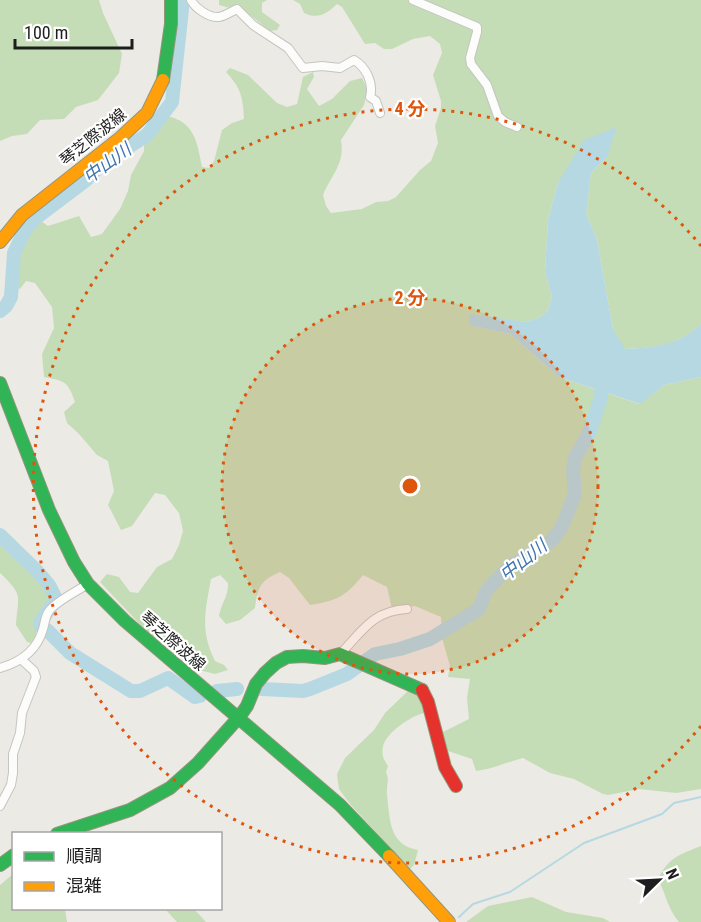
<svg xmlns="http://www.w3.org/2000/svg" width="701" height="922" font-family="'Roboto Condensed','Noto Sans JP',sans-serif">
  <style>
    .forest { fill: #c4ddb7 }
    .water { fill: #b5d8e3 }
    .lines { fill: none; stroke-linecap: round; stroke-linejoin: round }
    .stream { stroke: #b5d8e3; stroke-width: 2 }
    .river { stroke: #b5d8e3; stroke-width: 14 }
    .street-casing { stroke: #c4c4c1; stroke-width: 10 }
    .fast-casing { stroke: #94967c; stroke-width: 14 }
    .slow-casing { stroke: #94967c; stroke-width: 14 }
    .jam-casing { stroke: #94967c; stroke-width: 14 }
    .street { stroke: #fcfcfb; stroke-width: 8 }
    .fast { stroke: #30b455; stroke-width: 12 }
    .slow { stroke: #ff9f0a; stroke-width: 12 }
    .jam { stroke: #e5322d; stroke-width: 12 }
    .ring { fill: none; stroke: #de560d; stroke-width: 3; stroke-dasharray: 3 6 }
    .labels { text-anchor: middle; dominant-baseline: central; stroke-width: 4.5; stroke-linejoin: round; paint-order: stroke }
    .street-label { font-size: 16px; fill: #1d1d1d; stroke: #fff }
    .water-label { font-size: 18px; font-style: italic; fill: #3e75ae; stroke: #fff }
    .centre { fill: #de560d; stroke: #fff; stroke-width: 3 }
    .ring-label { font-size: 18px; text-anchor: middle; font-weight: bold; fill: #de560d; stroke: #fff; stroke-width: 4.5; stroke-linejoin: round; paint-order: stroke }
  </style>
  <rect width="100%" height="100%" fill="#eceae5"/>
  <!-- forest -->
  <g class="forest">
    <polygon points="0,0 99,0 103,13 122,54 119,73 98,100 76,107 64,119 40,120 27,134 12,136 0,141"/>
    <polygon points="219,0 267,0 262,3 262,12 280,25 277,30 270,31 239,6 230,8 219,5"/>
    <path d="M293 0H701V324C678 346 654 348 624 349L613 329 597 240 586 214 591 173 607 157 558 183 548 220 545 272 552 297 548 310 539 318 526 322 504 320 470 325 510 334 559 377 639 404 664 385 701 377V789L676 793 639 789 608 795 603 794 574 779 550 773 523 758C507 762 493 769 476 771L472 759 448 751 441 733 469 719 467 698 470 679 448 677 450 666 442 638 441 617 415 606 392 609 387 587 363 575C346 596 337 601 310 605L289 578 280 572C260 581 258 586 255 608L240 620 226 624 219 616C221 604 229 595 228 583L220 575 211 579C205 612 200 630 215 661L224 665 228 670 215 674 199 670 187 662 169 644 150 635 100 582 107 574 119 577 130 592 138 593 157 567 172 559 179 545 183 531 179 513 165 495 155 493 132 526 121 530 108 505 114 491 108 461 97 455 79 434 67 423 64 412 75 402C68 382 66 381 44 377L42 354 54 328 52 307 35 283 26 281 20 289 16 288C17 257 18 243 41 221L48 226 79 216 91 237 102 234 120 209 128 191 131 175 144 151V143L155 134 167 116C195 122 197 142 202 167L209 168 214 161 222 130 232 123 244 119C243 97 241 88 226 72L230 68 248 75 277 103 287 107 297 104 303 77 313 72 314 77 307 89 319 106 332 99 350 81 362 78 368 90 364 105 341 140C345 164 332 174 323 195L326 206 331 213 362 209 376 202 388 201 396 197 420 170 431 161 438 143 435 126 441 108V101L433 75 442 53 440 44 430 36 413 39 392 49H384L375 43 365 44 342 7 337 4C328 13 318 20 304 13L300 4Z"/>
    <path d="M0 541 30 572 49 595 45 606 37 615 36 635 31 643 27 642 16 625C18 595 24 596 0 573Z"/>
    <path d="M409 690 421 697 424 705V713C411 716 385 733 383 747 381 755 384 760 388 766L386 772C390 780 386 786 387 795 390 820 389 845 418 850L414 865 410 869 350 804 339 789 337 774 345 758 374 730 385 713Z"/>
    <path d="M701 846V922H679C668 910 666 894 658 879 669 857 679 855 701 846Z"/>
    <polygon points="13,874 14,908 65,909 67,922 0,922 0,885"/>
    <polygon points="532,897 566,912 603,918 610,922 466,922 488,906"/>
    <polygon points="165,909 194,909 206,922 177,922"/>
  </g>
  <!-- water -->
  <path class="water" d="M617 127 607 157 591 173 586 214 597 240 613 329 625 349C653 348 679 345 701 324V377L664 385 640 404 559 377 510 334 469 325V314L526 322 539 318 548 310 552 297 545 272 548 220 558 183 584 140Z"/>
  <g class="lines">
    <!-- stream -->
    <polyline class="stream" points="459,917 473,904 510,892 584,843 662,814 674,803 701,797"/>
    <!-- river -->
    <g class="river">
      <polyline points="0,311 6,306 11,297 14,253 24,232 32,221 85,181 102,164 147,135 172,102 183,0"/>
      <polyline points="0,535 37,571 49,585 56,599 40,623 41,627 47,630 70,653 131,691 140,691 168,678 195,697 200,696"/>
      <polyline points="262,689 303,691 310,689 347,674 375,654 400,649 430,639 479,609 486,591 509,567 550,542 561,529 575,494 573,470 575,458 590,431 600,400 603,383 599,374"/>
      <polyline points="217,691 237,689"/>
    </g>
    <!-- street casing -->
    <g class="street-casing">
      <g id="street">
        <path d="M191 0C195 8 209 18 219 17 225 16 232 11 237 9L253 25 288 48 303 68 322 66 340 68 354 60C366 67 374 83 370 97L376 101 380 113"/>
        <polyline points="413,0 477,27 477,32 470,58 471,64 487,85 498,116 505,122 517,127"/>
        <path d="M340 654C362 632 372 611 407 609"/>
        <path d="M0 668C21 662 37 651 43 629 45 623 45 616 49 611 55 602 77 591 88 584"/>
        <polyline points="0,806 11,785 13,773 13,754 20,733 22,713 36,677 34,671 22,660"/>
      </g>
    </g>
    <!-- fast casing -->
    <g class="fast-casing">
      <g id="fast">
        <polyline points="163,80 171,24 171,0"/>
        <polyline points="0,383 49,510 74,562 88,584 125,621 340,805 389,856"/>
        <polyline points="57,834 130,810 170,788 198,763 240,716 247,706 256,684 265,673 276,663 287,657 303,656 325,658 340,654 422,690"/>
        <polyline points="0,865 14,855"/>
      </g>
    </g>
    <!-- slow casing -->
    <g class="slow-casing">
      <g id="slow">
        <polyline points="0,242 22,215 120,138 147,113 163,80"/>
        <polyline points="389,856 449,922"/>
      </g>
    </g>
    <!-- jam casing -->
    <g class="jam-casing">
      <polyline id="jam" points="422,690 428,702 445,767 456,786"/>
    </g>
    <!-- street -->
    <use href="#street" class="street"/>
    <!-- fast -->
    <use href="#fast" class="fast"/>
    <!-- slow -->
    <use href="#slow" class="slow"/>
    <!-- jam -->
    <use href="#jam" class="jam"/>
  </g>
  <!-- distance rings -->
  <circle cx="410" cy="486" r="188" fill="#de560d" fill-opacity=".12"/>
  <g class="ring">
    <circle cx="410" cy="486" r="188"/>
    <path d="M701 726A377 377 0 1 1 701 246"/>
  </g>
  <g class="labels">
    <!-- street labels -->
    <g class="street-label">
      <text transform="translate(93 137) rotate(-39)">琴芝際波線</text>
      <text transform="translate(173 641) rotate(41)">琴芝際波線</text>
    </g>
    <!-- water labels -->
    <g class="water-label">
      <text transform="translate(107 163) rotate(-36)">中山川</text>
      <text transform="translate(523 560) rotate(-38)">中山川</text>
    </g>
  </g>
  <circle cx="410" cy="486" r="9" class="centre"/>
  <g class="ring-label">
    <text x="410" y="115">4 分</text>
    <text x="410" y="304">2 分</text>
  </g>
  <!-- legend -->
  <rect x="12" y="832" width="210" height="78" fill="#ffffff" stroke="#a5a5a5" stroke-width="1.5"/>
  <rect x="24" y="852" width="30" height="9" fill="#30b455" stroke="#a5a5a5" stroke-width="1.5"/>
  <text x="66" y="862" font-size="18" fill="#1d1d1d">順調</text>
  <rect x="24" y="882" width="30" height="9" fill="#ff9f0a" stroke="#a5a5a5" stroke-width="1.5"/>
  <text x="66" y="892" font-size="18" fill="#1d1d1d">混雑</text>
  <!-- north arrow -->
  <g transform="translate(659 880) rotate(66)" stroke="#ffffff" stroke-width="4.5" paint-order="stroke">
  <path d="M0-4.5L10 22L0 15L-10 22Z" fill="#1d1d1d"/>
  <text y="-9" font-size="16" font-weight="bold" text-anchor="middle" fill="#1d1d1d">N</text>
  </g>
  <!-- scale -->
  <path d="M15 39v9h117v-9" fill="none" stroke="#1d1d1d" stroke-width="3"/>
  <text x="24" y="39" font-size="18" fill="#1d1d1d" stroke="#ffffff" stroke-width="4.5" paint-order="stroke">100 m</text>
</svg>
